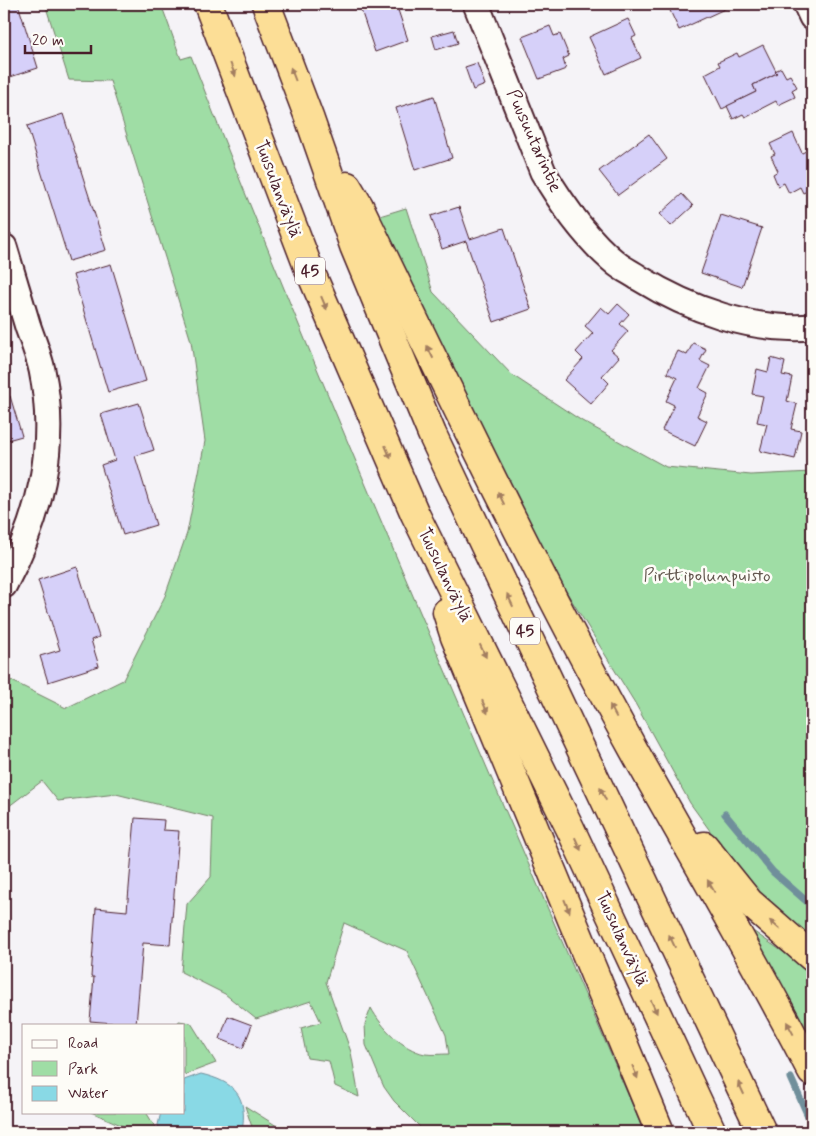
<svg xmlns="http://www.w3.org/2000/svg" width="816" height="1136" font-family="Mynerve,sans-serif">
  <style>
    .green { fill: #9fdda5; stroke: #747e68 }
    .water { fill: #89d9e5; stroke: #708f9b }
    .lines { fill: none; stroke-linecap: round; stroke-linejoin: round }
    .stream { stroke: #708f9b; stroke-width: 7 }
    .building { fill: #d6d0f9; stroke: #4a1f2b }
    .minor-casing { stroke: #4a1f2b; stroke-width: 29 }
    .motorway-casing { stroke: #4a1f2b; stroke-width: 31 }
    .minor { stroke: #fdfcf7; stroke-width: 25 }
    .motorway { stroke: #fcde96; stroke-width: 28 }
    .oneway { fill: #a37e60 }
    .labels { text-anchor: middle; dominant-baseline: central; stroke-width: 5; stroke-linejoin: round; paint-order: stroke }
    .shield { fill: #fdfcf7; stroke: #806168; stroke-width: 1 }
    .shield-label { font-size: 16px; font-weight: bold; fill: #4a1f2b }
    .street-label { font-size: 18px; fill: #4a1f2b; stroke: #fdfcf7 }
    .park-label { font-size: 18px; fill: #645850; stroke: #fdfcf7 }
  </style>
  <rect width="100%" height="100%" fill="#f5f3f7"/>
  <filter id="ink" filterUnits="userSpaceOnUse"><feTurbulence type="fractalNoise" baseFrequency=".02" numOctaves="2"/><feDisplacementMap in="SourceGraphic" scale="10" xChannelSelector="R" yChannelSelector="G"/><feConvolveMatrix kernelMatrix="1 2 1 2 8 2 1 2 1" color-interpolation-filters="sRGB"/></filter>
  <g filter="url(#ink)">
    <!-- green -->
    <g class="green">
      <path d="M45 4H161L181 59 191 56C332 419 491 774 644 1132H422L420 1127 394 1101 384 1087 376 1069 366 1045 365 1024 371 1008C382 1028 402 1049 425 1054 432 1055 441 1054 449 1054L446 1035 407 951 344 923 326 982 351 1052 359 1097 335 1086 329 1061 307 1058 301 1028 321 1022 311 1001 256 1019 225 994 181 972 187 904 211 877 213 818 116 794 58 801 42 781 4 810V677L66 708 123 680 165 596 187 533 205 441 191 341 110 81 69 80Z"/>
      <polygon points="406,208 433,292 512,375 582,421 666,467 751,475 812,472 812,940 784,918 744,878 690,803 635,703 543,554 373,218"/>
      <polygon points="747,927 812,972 812,1057"/>
      <polygon points="179,1021 191,1023 216,1063 184,1075 184,1025 177,1025"/>
      <polygon points="245,1106 280,1128 290,1132 252,1132 253,1130"/>
      <polygon points="91,1112 146,1112 158,1132 137,1132"/>
    </g>
    <!-- water -->
    <path class="water" d="M201 1074C235 1082 248 1096 242 1132H161L158 1125 161 1112H184V1080Z"/>
    <g class="lines">
      <!-- stream -->
      <g class="stream">
        <polyline points="725,814 773,872 812,906"/>
        <polyline points="791,1078 812,1125"/>
      </g>
    </g>
    <!-- building -->
    <g class="building">
      <polygon points="4,4 18,4 38,68 4,79"/>
      <polygon points="359,4 396,4 408,40 375,52"/>
      <polygon points="667,4 730,4 731,6 679,30"/>
      <polygon points="628,19 636,36 632,38 641,58 606,74 589,37"/>
      <polygon points="550,26 554,36 560,34 569,56 563,59 566,69 539,79 522,37"/>
      <polygon points="454,30 458,43 436,50 432,36"/>
      <polygon points="763,45 777,73 753,85 756,92 722,109 705,74 720,66 718,62 737,53 739,57"/>
      <polygon points="477,63 485,85 473,90 465,67"/>
      <polygon points="781,68 786,77 790,75 797,87 792,90 795,97 778,105 776,101 745,117 743,114 733,119 727,106 756,92 753,85 777,73 775,71"/>
      <polygon points="434,96 452,158 415,170 396,108"/>
      <polygon points="63,114 106,250 69,261 27,126"/>
      <polygon points="793,133 802,153 808,150 810,155 812,154 812,189 803,193 800,187 789,193 784,183 778,186 773,174 778,171 771,156 775,154 770,144"/>
      <polygon points="649,134 667,159 618,195 599,171"/>
      <polygon points="682,194 693,206 671,226 660,214"/>
      <polygon points="459,207 470,239 504,228 531,309 494,322 466,241 442,249 431,216"/>
      <polygon points="721,215 762,228 742,287 701,273"/>
      <polygon points="111,264 146,381 108,392 73,275"/>
      <polygon points="618,304 629,314 620,324 628,331 611,350 619,357 602,376 609,383 591,404 564,380 583,359 576,352 593,333 585,326 601,307 609,314"/>
      <polygon points="693,343 706,349 700,361 710,366 699,388 708,393 697,416 707,421 695,446 662,430 674,405 666,401 677,378 667,373 678,351 687,355"/>
      <polygon points="771,358 785,362 782,375 792,377 787,401 797,404 791,429 801,431 795,459 760,451 767,424 757,422 763,396 752,394 757,369 768,372"/>
      <polygon points="10,396 22,436 4,441 4,398"/>
      <polygon points="139,403 154,450 135,456 156,525 123,535 101,465 115,460 101,414"/>
      <polygon points="77,567 99,637 91,640 99,666 48,682 40,656 60,650 38,580"/>
      <polygon points="135,818 164,820 163,830 179,831 170,945 143,943 136,1025 90,1021 94,977 91,977 96,908 127,911"/>
      <polygon points="228,1016 252,1025 243,1048 220,1039"/>
    </g>
    <g class="lines">
      <!-- minor casing -->
      <g class="minor-casing">
        <g id="minor">
          <path d="M476 4 543 172C563 206 586 239 617 264 623 269 632 273 639 278 689 309 752 332 812 327"/>
          <polyline points="806,4 812,17"/>
          <path d="M4 247C12 274 20 300 28 327 33 341 39 356 42 370 58 447 40 517 4 585"/>
        </g>
      </g>
      <!-- motorway casing -->
      <g class="motorway-casing">
        <g id="motorway">
          <polyline points="208,4 307,264 415,514 570,828 712,1132"/>
          <polyline points="266,4 310,120 354,246 432,434 762,1132"/>
          <path d="M347 186 359 206C448 390 537 575 636 754 695 860 757 964 812 1072"/>
          <polyline points="447,612 455,637 660,1132"/>
          <polyline points="704,846 749,902 812,957"/>
        </g>
      </g>
      <!-- minor -->
      <use href="#minor" class="minor"/>
      <!-- motorway -->
      <use href="#motorway" class="motorway"/>
    </g>
    <!-- one-way arrows -->
    <defs><path id="oneway-solid" d="M-6-.8H1V-3.2L6.5 0L1 3.2V.8H-6Z" transform="scale(1.25)"/></defs>
    <g class="oneway">
      <use href="#oneway-solid" transform="translate(233 70) rotate(69)"/>
      <use href="#oneway-solid" transform="translate(293 74) rotate(-111)"/>
      <use href="#oneway-solid" transform="translate(324 303) rotate(67)"/>
      <use href="#oneway-solid" transform="translate(430 352) rotate(-116)"/>
      <use href="#oneway-solid" transform="translate(388 452) rotate(67)"/>
      <use href="#oneway-solid" transform="translate(501 498) rotate(-116)"/>
      <use href="#oneway-solid" transform="translate(510 600) rotate(-115)"/>
      <use href="#oneway-solid" transform="translate(483 651) rotate(64)"/>
      <use href="#oneway-solid" transform="translate(485 707) rotate(67)"/>
      <use href="#oneway-solid" transform="translate(613 711) rotate(-118)"/>
      <use href="#oneway-solid" transform="translate(603 794) rotate(-115)"/>
      <use href="#oneway-solid" transform="translate(578 844) rotate(65)"/>
      <use href="#oneway-solid" transform="translate(711 886) rotate(-120)"/>
      <use href="#oneway-solid" transform="translate(567 906) rotate(68)"/>
      <use href="#oneway-solid" transform="translate(775 925) rotate(-139)"/>
      <use href="#oneway-solid" transform="translate(672 941) rotate(-115)"/>
      <use href="#oneway-solid" transform="translate(654 1007) rotate(65)"/>
      <use href="#oneway-solid" transform="translate(790 1028) rotate(-118)"/>
      <use href="#oneway-solid" transform="translate(635 1072) rotate(68)"/>
      <use href="#oneway-solid" transform="translate(741 1088) rotate(-115)"/>
    </g>
  </g>
  <g class="labels">
    <!-- shield labels -->
    <g class="shield">
      <rect x="295" y="257.5" width="30" height="27" rx="4"/>
      <rect x="510" y="617.5" width="30" height="27" rx="4"/>
    </g>
    <g class="shield-label">
      <text x="310" y="271">45</text>
      <text x="525" y="631">45</text>
    </g>
    <!-- street labels -->
    <g class="street-label">
      <text transform="translate(534 141) rotate(66)">Puusuutarintie</text>
      <text transform="translate(278 189) rotate(69)">Tuusulanväylä</text>
      <text transform="translate(445 575) rotate(64)">Tuusulanväylä</text>
      <text transform="translate(622 939) rotate(65)">Tuusulanväylä</text>
    </g>
    <!-- park labels -->
    <g class="park-label">
      <text x="707" y="576">Pirttipolunpuisto</text>
    </g>
  </g>
  <!-- margin -->
  <rect width="816" height="1136" fill="none" stroke="#fdfcf7" stroke-width="20"/>
  <rect x="10" y="10" width="796" height="1116" fill="none" stroke="#4a1f2b" stroke-width="2" filter="url(#ink)"/>
  <!-- legend -->
  <rect x="22" y="1024" width="162" height="90" fill="#fdfcf7" stroke="#b5a4a5"/>
  <rect x="32" y="1040" width="25" height="8" fill="#fdfcf7" stroke="#b5a4a5"/>
  <text x="68" y="1048" font-size="15" fill="#4a1f2b">Road</text>
  <rect x="32" y="1061" width="25" height="15" fill="#9fdda5" stroke="#b5a4a5"/>
  <text x="68" y="1074" font-size="15" fill="#4a1f2b">Park</text>
  <rect x="32" y="1086" width="25" height="15" fill="#89d9e5" stroke="#b5a4a5"/>
  <text x="68" y="1098" font-size="15" fill="#4a1f2b">Water</text>
  <!-- scale -->
  <path d="M25 45v8h66v-8" fill="none" stroke="#4a1f2b" stroke-width="2.5"/>
  <text x="32" y="45" font-size="15" fill="#4a1f2b" stroke="#fdfcf7" stroke-width="4" paint-order="stroke">20 m</text>
</svg>
